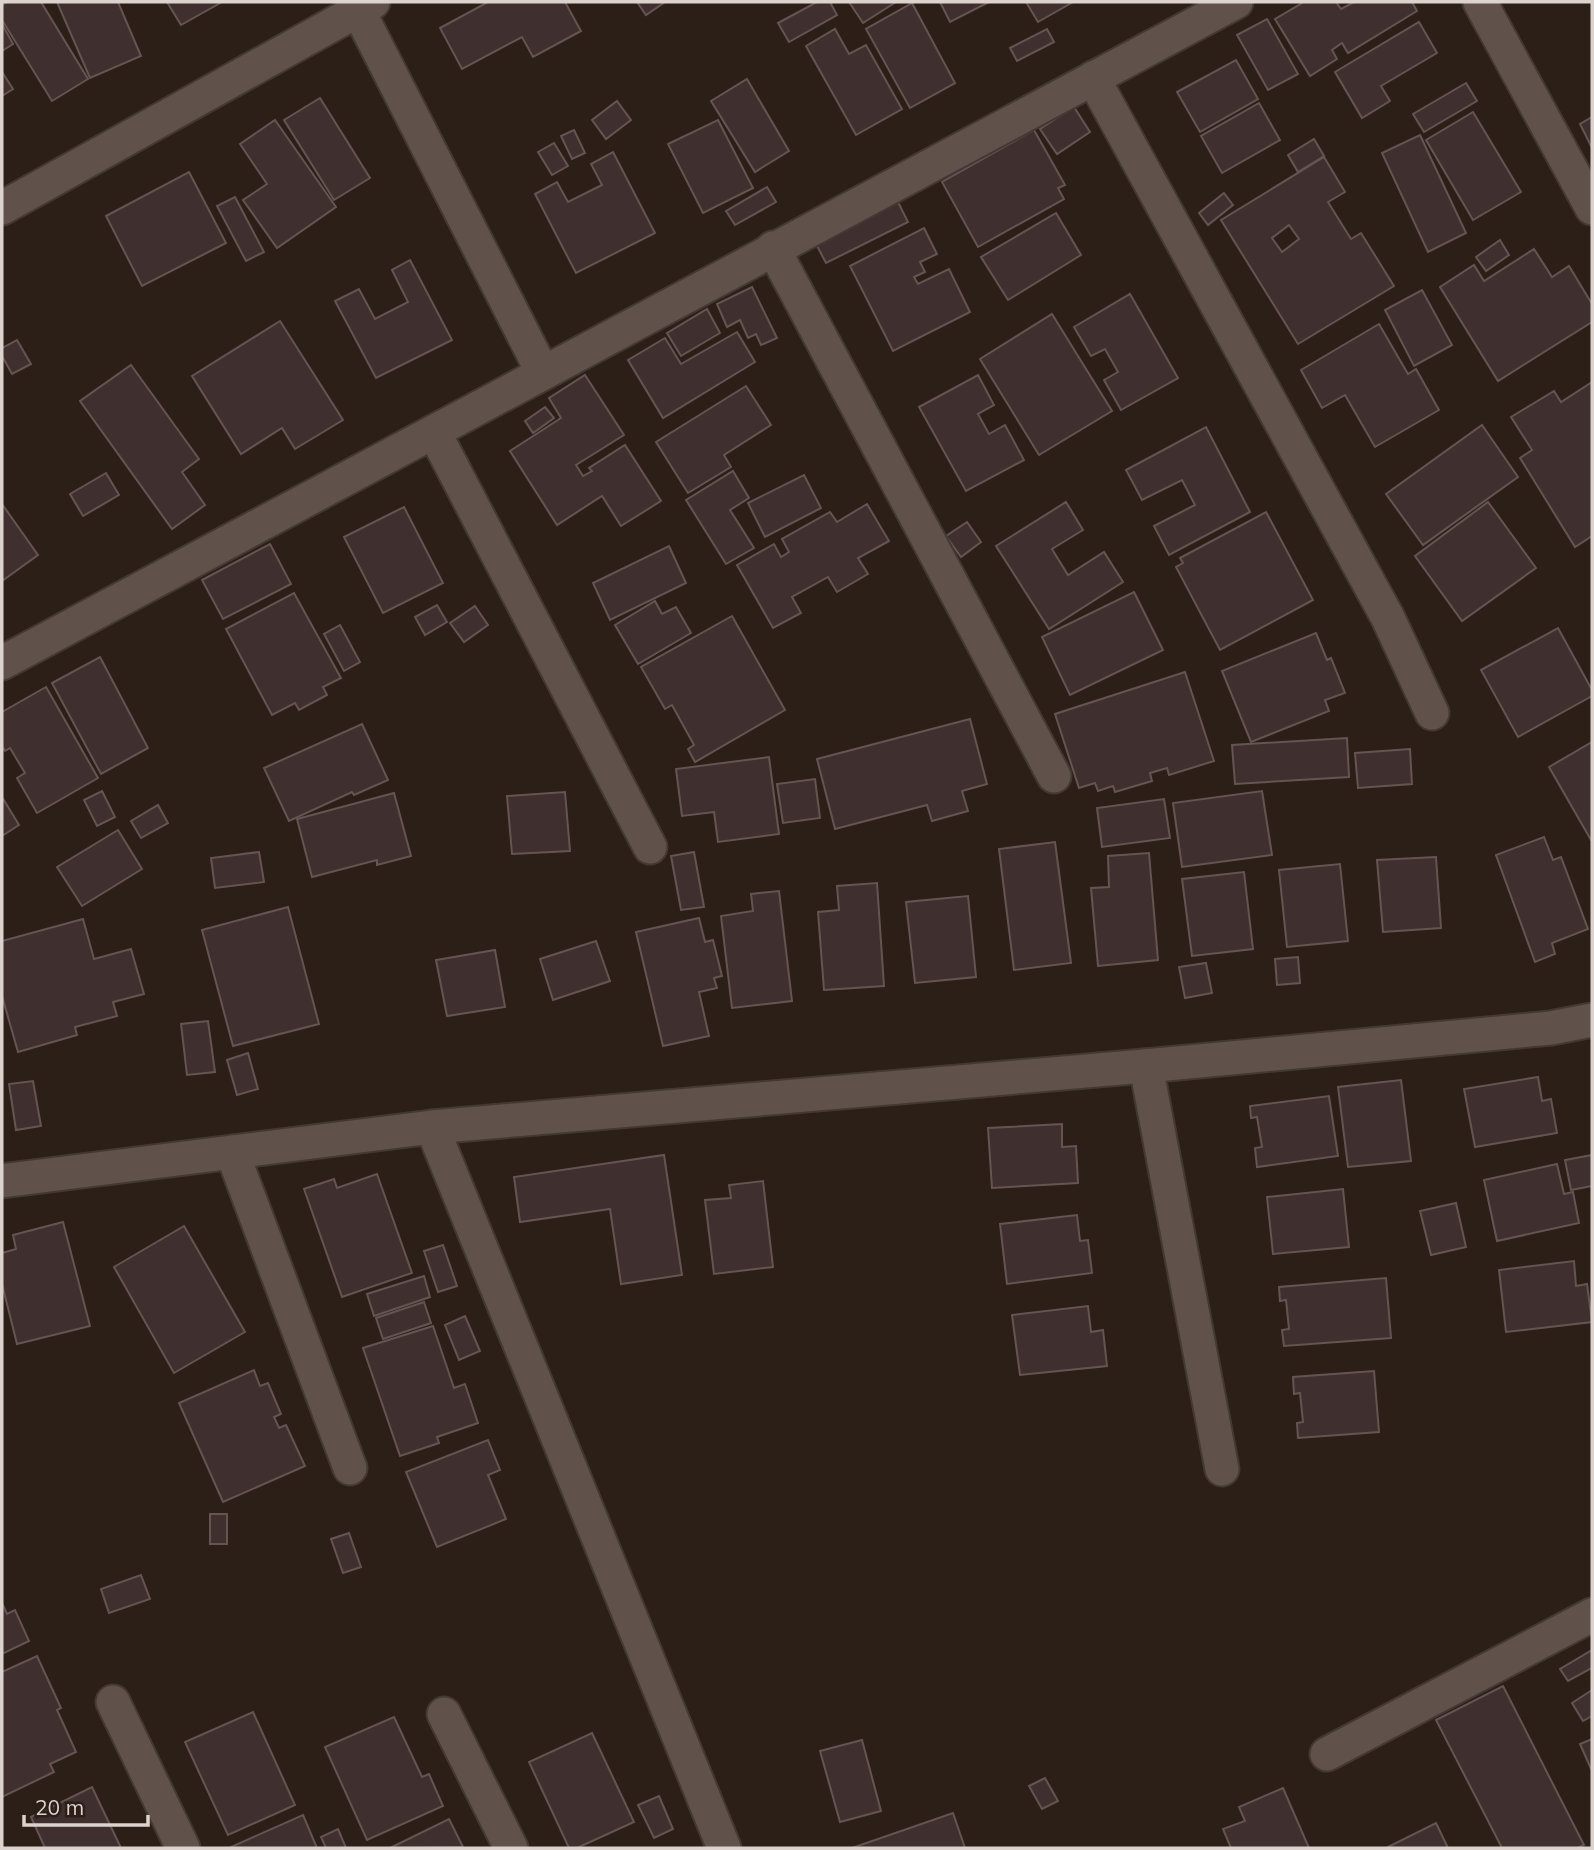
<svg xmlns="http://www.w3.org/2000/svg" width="1594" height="1850" font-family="Mulish,sans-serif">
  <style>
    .building { fill: #3f2f2e; stroke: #655452; stroke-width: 2; fill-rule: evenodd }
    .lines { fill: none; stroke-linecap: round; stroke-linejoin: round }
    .street-casing { stroke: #433934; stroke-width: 37 }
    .street { stroke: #60524a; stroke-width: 33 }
  </style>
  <rect width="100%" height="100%" fill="#2b1f18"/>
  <!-- building -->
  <g class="building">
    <polygon points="7,2 41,2 88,79 52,101 2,20 2,5"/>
    <polygon points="57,2 118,2 141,56 90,78"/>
    <polygon points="167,2 222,2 181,25"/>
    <polygon points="488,2 565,2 581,31 533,57 522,37 462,69 440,28"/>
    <polygon points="637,2 665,2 646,15"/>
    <polygon points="817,2 830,2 837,15 789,42 778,23"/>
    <polygon points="849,2 896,2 863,23"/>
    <polygon points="940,2 989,2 950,22"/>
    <polygon points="1026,2 1073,2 1038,22"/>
    <polygon points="1304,2 1336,2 1341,9 1354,2 1412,2 1417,11 1348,53 1342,43 1332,50 1337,59 1310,76 1275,19"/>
    <polygon points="912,3 955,83 910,108 866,29"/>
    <polygon points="1267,19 1298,74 1268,90 1237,35"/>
    <polygon points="1419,22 1437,53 1381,86 1390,101 1362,118 1335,72"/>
    <polygon points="2,24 13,44 2,51"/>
    <polygon points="835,29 849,54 866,45 902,109 856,135 806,46"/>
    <polygon points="1047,29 1054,42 1017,61 1010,48"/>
    <polygon points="1236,60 1258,99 1200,132 1177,92"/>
    <polygon points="2,72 13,89 2,96"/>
    <polygon points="747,79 789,151 755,172 711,101"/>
    <polygon points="1466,83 1477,101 1424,132 1413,114"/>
    <polygon points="320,98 370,178 334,200 284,120"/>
    <polygon points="617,101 631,120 606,139 592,120"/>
    <polygon points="1259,103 1280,140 1222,173 1201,136"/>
    <polygon points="1074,107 1090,132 1057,154 1040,129"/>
    <polygon points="1473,112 1521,192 1473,220 1426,140"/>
    <polygon points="1592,117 1592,148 1580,124"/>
    <polygon points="275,120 336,207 277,248 243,200 267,184 240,144"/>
    <polygon points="718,120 753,188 703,213 668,144"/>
    <polygon points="574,130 585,153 572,159 561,136"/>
    <polygon points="1034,130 1065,185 1058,188 1064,199 978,247 942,182"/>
    <polygon points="1420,135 1466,233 1428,252 1382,153"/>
    <polygon points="1314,139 1324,156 1298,172 1288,155"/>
    <polygon points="554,143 568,166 552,175 538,152"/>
    <polygon points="613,152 655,233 576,273 535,194 557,182 568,202 602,185 591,164"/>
    <path d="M1324 157 1345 192 1328 202 1351 239 1361 233 1394 286 1298 344 1221 220ZM1289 225 1299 239 1282 252 1272 238Z"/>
    <polygon points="189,172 226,243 142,286 106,216"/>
    <polygon points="767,187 776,202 735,225 726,211"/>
    <polygon points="1224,193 1233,205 1208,225 1199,213"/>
    <polygon points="235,197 264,252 246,261 217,206"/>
    <polygon points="898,202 908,222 826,263 816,244"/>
    <polygon points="1056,213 1081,255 1008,300 981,257"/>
    <polygon points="924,228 937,254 920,262 925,272 914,277 918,284 949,269 970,312 893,351 850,266"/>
    <polygon points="1500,240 1509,255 1486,271 1476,257"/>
    <polygon points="1534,249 1552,277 1569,266 1592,304 1592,322 1498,381 1440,287 1474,265 1484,281"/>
    <polygon points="410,260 452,340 376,378 335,301 359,289 375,319 408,302 392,270"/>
    <polygon points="752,287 777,338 761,345 756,334 748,338 740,320 727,327 717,304"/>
    <polygon points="1422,290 1452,345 1414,366 1385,310"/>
    <polygon points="1130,294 1178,378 1121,410 1104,380 1118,372 1105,349 1091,356 1074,327"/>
    <polygon points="707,309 720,333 681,356 667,333"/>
    <polygon points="1052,314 1112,411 1039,455 980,359"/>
    <polygon points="280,321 343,420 295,449 282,428 241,454 192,376"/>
    <polygon points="1379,324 1408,374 1416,369 1439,410 1375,447 1345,395 1322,408 1301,370"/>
    <polygon points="737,332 755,362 663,418 628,360 665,338 681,364"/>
    <polygon points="17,340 31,364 12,374 2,356 2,348"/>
    <polygon points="131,365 199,459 182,472 205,505 172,529 80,401"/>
    <polygon points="585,375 624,435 576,465 583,476 592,471 589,468 625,445 661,501 621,526 602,496 557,525 510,451 561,418 549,398"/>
    <polygon points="978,375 994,405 978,414 989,434 1005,425 1024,460 966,491 919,407"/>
    <polygon points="1592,382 1592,536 1575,547 1520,458 1532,450 1511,417 1554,391 1561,402"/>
    <polygon points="746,386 771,425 724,455 731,467 688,493 656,442"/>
    <polygon points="545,407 554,418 533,433 525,421"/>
    <polygon points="1482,425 1518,477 1423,545 1386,494"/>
    <polygon points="1206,427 1250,512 1169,555 1154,526 1195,505 1182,480 1142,500 1126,470"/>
    <polygon points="733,471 749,498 730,510 754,548 726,564 686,500"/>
    <polygon points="106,473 119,495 83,516 70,494"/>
    <polygon points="804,475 821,508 765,537 748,503"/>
    <polygon points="1066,502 1083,530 1052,549 1068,575 1104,552 1123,582 1049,629 996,546"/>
    <polygon points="1488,502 1536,568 1462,621 1415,556"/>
    <polygon points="2,504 38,555 2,581"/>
    <polygon points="867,504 889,541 858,558 868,574 837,592 828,577 792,597 801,613 773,628 737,565 774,544 781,557 789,552 782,539 830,512 837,522"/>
    <polygon points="404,507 443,583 383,613 344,537"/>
    <polygon points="1266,512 1313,600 1220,650 1176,567 1183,563 1180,558"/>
    <polygon points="967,522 981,542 961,557 946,536"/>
    <polygon points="270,544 291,584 223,619 202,580"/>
    <polygon points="669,546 686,583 610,620 593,583"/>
    <polygon points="1134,592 1163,650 1070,695 1042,637"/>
    <polygon points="294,593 341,678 323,687 327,695 299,710 295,703 272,715 226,629"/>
    <polygon points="655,601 662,614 676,607 691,633 638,664 615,625"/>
    <polygon points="437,605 447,622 425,635 415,617"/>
    <polygon points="475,606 488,625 464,642 450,623"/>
    <polygon points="732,616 785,710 695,762 688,749 694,745 672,705 665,709 641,667"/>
    <polygon points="340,625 360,662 344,671 324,634"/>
    <polygon points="1558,628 1592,690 1592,696 1518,737 1481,670"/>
    <polygon points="1316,633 1327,660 1331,658 1345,693 1325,700 1329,711 1251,742 1222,671"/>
    <polygon points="100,657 148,748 101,774 52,683"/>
    <polygon points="1185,672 1214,761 1169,775 1167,768 1150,773 1152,781 1115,792 1113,786 1098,791 1095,783 1079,788 1055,714"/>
    <polygon points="46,687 98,778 37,813 17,778 25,773 10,748 5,751 2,746 2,712"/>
    <polygon points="970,719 987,784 962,791 968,811 932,821 927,805 835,829 817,759"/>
    <polygon points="362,724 388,780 354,795 352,792 289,821 264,768"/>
    <polygon points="1347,738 1349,777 1235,784 1232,745"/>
    <polygon points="1592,742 1592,840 1591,840 1549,767"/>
    <polygon points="1410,749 1412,784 1358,788 1355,753"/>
    <polygon points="769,757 779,834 718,842 714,812 682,816 676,769"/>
    <polygon points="815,779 820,818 783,823 777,784"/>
    <polygon points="102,791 115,817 97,826 84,800"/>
    <polygon points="1262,791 1272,855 1182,867 1173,803"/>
    <polygon points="565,792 570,851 512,854 507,796"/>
    <polygon points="394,793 411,856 377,865 377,860 312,877 297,819"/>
    <polygon points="2,797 19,825 2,836"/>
    <polygon points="1164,799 1170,838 1102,847 1097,808"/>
    <polygon points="158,805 168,823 141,838 131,821"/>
    <polygon points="118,830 142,869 82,906 57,867"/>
    <polygon points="1544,837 1553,860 1561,857 1588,929 1552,943 1555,954 1535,962 1496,855"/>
    <polygon points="1055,842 1071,963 1014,970 999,849"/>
    <polygon points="259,852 264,882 215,888 211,858"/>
    <polygon points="694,852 704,907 681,910 671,856"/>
    <polygon points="1149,853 1158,960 1098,966 1091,888 1109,887 1108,856"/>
    <polygon points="1436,857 1441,928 1383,932 1377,860"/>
    <polygon points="1340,864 1348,941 1287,947 1279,870"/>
    <polygon points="1244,872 1253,949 1192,956 1182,879"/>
    <polygon points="877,883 884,986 824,990 818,912 839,910 837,886"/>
    <polygon points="779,891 792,1001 732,1008 721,916 753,911 751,894"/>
    <polygon points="968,896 976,977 915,983 906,902"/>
    <polygon points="288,907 319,1024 233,1046 202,930"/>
    <polygon points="699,918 705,942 713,940 722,976 714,978 717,988 699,992 709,1036 663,1046 636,932"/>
    <polygon points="83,919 94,959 131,949 144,994 113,1002 117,1016 75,1027 77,1035 18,1052 2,996 2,941"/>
    <polygon points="596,941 610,981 553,1000 540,959"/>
    <polygon points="495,950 505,1007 447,1016 436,960"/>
    <polygon points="1298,957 1300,983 1277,985 1275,959"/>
    <polygon points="1206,963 1212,993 1185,998 1179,967"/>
    <polygon points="208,1021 215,1072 187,1075 181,1024"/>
    <polygon points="248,1053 258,1089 237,1095 227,1060"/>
    <polygon points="1538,1077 1542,1101 1551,1099 1557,1133 1475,1147 1464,1089"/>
    <polygon points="1401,1080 1411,1161 1348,1167 1338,1087"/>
    <polygon points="33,1081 41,1126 16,1130 9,1084"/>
    <polygon points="1329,1096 1338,1156 1257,1167 1255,1148 1262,1147 1257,1117 1251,1118 1250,1106"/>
    <polygon points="1062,1124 1062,1147 1076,1146 1078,1183 992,1188 988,1128"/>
    <polygon points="664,1155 682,1275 621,1284 610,1209 520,1222 514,1177"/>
    <polygon points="1592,1155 1592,1186 1571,1190 1565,1160"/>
    <polygon points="1557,1164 1564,1194 1573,1192 1579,1223 1497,1241 1484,1180"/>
    <polygon points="377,1174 412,1273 342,1297 304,1189 334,1179 337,1188"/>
    <polygon points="763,1181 773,1267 714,1274 705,1200 731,1198 729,1185"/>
    <polygon points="1343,1189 1349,1247 1273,1254 1267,1197"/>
    <polygon points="1456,1203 1466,1247 1431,1255 1420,1211"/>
    <polygon points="1077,1215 1080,1241 1088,1240 1092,1273 1007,1284 1000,1224"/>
    <polygon points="63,1222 90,1326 17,1344 2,1284 2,1253 16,1249 13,1235"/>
    <polygon points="184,1226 245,1332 174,1373 114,1267"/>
    <polygon points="443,1245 457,1286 438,1292 424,1251"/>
    <polygon points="1574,1261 1576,1286 1587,1284 1592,1322 1506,1332 1499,1270"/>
    <polygon points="424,1276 430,1297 374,1316 367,1294"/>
    <polygon points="1386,1278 1391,1338 1284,1346 1282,1330 1289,1329 1286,1300 1280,1301 1279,1287"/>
    <polygon points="424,1302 431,1323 383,1339 376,1318"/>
    <polygon points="1088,1306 1091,1332 1103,1330 1107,1366 1020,1375 1012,1315"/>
    <polygon points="465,1316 480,1351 459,1360 445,1325"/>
    <polygon points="433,1326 454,1388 465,1384 478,1423 437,1437 439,1443 400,1456 363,1348"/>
    <polygon points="254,1370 260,1386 268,1383 281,1414 274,1417 279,1428 286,1425 305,1466 223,1502 179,1403"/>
    <polygon points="1374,1371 1379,1432 1298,1438 1297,1423 1303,1422 1300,1393 1294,1394 1293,1377"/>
    <polygon points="488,1440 500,1470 488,1475 506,1519 437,1547 406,1472"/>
    <rect x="210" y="1514" width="17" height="30"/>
    <polygon points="349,1533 361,1567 343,1573 331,1539"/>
    <polygon points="141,1575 150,1599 109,1613 101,1589"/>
    <polygon points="2,1603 7,1614 15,1610 29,1641 2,1654"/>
    <polygon points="1592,1650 1592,1668 1568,1681 1560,1669"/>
    <polygon points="37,1656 61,1708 57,1710 76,1752 50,1764 54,1772 2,1797 2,1672"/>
    <polygon points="1503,1686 1584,1845 1577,1848 1502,1848 1436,1720"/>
    <polygon points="1592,1690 1592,1716 1583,1721 1572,1703"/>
    <polygon points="253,1712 295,1805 228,1835 185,1742"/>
    <polygon points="394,1717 422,1777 429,1774 443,1806 367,1840 325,1747"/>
    <polygon points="592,1733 634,1822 577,1848 569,1848 529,1762"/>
    <polygon points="1592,1739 1592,1771 1580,1744"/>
    <polygon points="862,1740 881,1811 840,1822 820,1751"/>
    <polygon points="1045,1778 1058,1801 1042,1809 1029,1786"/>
    <polygon points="92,1787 121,1848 45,1848 31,1817"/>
    <polygon points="1283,1788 1309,1848 1231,1848 1223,1829 1245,1821 1239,1807"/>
    <polygon points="659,1796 673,1829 654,1838 638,1805"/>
    <polygon points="953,1813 965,1848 852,1848"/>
    <polygon points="303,1815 317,1848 232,1848 231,1847"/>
    <polygon points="449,1819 463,1847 390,1848"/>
    <polygon points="1436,1823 1448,1848 1386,1848"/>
    <polygon points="338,1829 346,1848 326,1848 321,1837"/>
  </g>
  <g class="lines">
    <!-- street casing -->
    <g class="street-casing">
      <g id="street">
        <polyline points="354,2 543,373"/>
        <polyline points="1480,2 1592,208"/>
        <polyline points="1093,78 1388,618 1432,713"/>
        <polyline points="2,208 373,2"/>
        <polyline points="773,248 1054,776"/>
        <polyline points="434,432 650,847"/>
        <polyline points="2,663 1236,2"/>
        <polyline points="1146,1066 1222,1469"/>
        <polyline points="432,1127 724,1848"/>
        <polyline points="232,1152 350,1468"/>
        <polyline points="2,1181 432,1127 1156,1065 1551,1028 1592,1020"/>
        <polyline points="113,1702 183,1848"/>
        <polyline points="444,1714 511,1848"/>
        <polyline points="1327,1754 1592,1615"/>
      </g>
    </g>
    <!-- street -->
    <use href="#street" class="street"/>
  </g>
  <!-- border -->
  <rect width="1594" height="1850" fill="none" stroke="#dcd3ce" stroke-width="7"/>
  <!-- scale -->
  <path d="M24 1815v10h124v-10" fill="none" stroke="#dcd3ce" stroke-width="3.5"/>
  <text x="35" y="1815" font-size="21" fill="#dcd3ce" stroke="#2b1f18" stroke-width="5" paint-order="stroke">20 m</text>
</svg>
